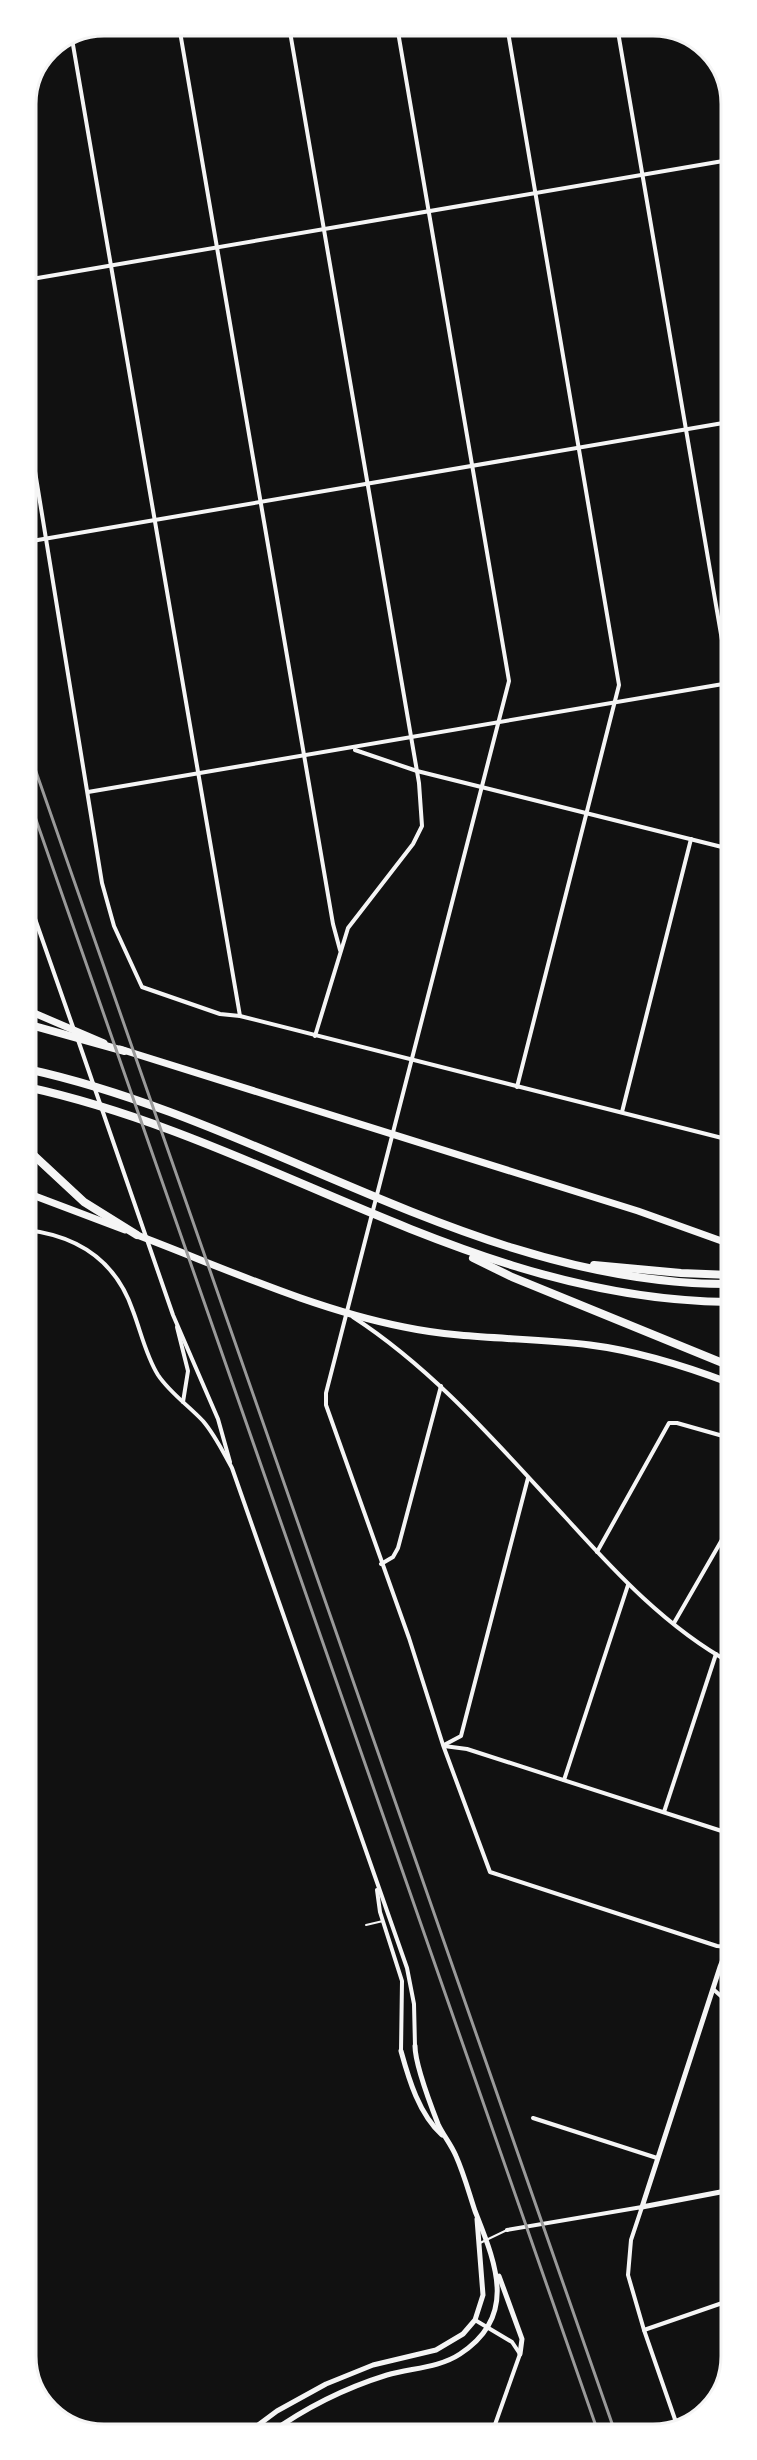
<svg xmlns="http://www.w3.org/2000/svg" width="757" height="2460" font-family="Karla,sans-serif">
  <style>
    .lines { fill: none; stroke-linecap: round; stroke-linejoin: round }
    .service { stroke: #f5f5f5; stroke-width: 2 }
    .minor { stroke: #f5f5f5; stroke-width: 4 }
    .tertiary { stroke: #f5f5f5; stroke-width: 5 }
    .primary { stroke: #f5f5f5; stroke-width: 7 }
    .trunk { stroke: #f5f5f5; stroke-width: 7 }
    .motorway { stroke: #f5f5f5; stroke-width: 8 }
    .rail { stroke: #9a9a9a; stroke-width: 3 }
    .rim { fill: none; stroke: #f5f5f5; stroke-width: 3 }
  </style>
  <rect width="100%" height="100%" fill="#111"/>
  <g class="lines">
    <!-- service -->
    <g class="service">
      <polyline points="366,1925 383,1921"/>
      <polyline points="480,2243 507,2230"/>
    </g>
    <!-- minor -->
    <g class="minor">
      <polyline points="179,26 333,924 340,950"/>
      <polyline points="289,26 419,783 422,826 413,844 348,928 315,1036"/>
      <polyline points="397,26 509,681 326,1393 326,1405 409,1638 443,1745 490,1872 717,1946 728,1947 731,1941"/>
      <polyline points="507,26 619,685 517,1087"/>
      <polyline points="617,26 730,687"/>
      <polyline points="72,39 240,1016"/>
      <polyline points="26,280 729,160"/>
      <polyline points="26,416 102,883 114,926 142,987 220,1014 240,1016 730,1140"/>
      <polyline points="26,542 729,422"/>
      <polyline points="355,750 417,771 730,849"/>
      <polyline points="88,792 729,683"/>
      <polyline points="26,893 74,1030"/>
      <polyline points="77,1037 173,1315 218,1419 230,1462"/>
      <polyline points="622,1112 691,839"/>
      <polyline points="727,1139 730,1127"/>
      <path d="M27 1230C78 1236 116 1261 133 1311 141 1332 146 1356 158 1375 170 1393 188 1405 203 1421 215 1435 223 1452 232 1468L407 1968 414 2004 415 2046"/>
      <path d="M353 1317C436 1371 500 1447 567 1519 615 1572 667 1628 731 1663"/>
      <polyline points="177,1327 188,1371 183,1402"/>
      <polyline points="597,1552 669,1423 677,1423 730,1438"/>
      <polyline points="381,1564 393,1557 398,1548 441,1386"/>
      <polyline points="674,1623 731,1524"/>
      <polyline points="444,1745 461,1736 528,1478"/>
      <polyline points="444,1746 467,1749 731,1834"/>
      <polyline points="564,1780 628,1585"/>
      <polyline points="664,1812 716,1654"/>
      <polyline points="377,1890 380,1912 402,1981 401,2051"/>
      <polyline points="713,1989 731,2005"/>
      <polyline points="533,2118 657,2158"/>
      <polyline points="507,2230 642,2207 631,2240 628,2275 644,2330 678,2428"/>
      <polyline points="475,2320 512,2342 520,2354 492,2433"/>
      <polyline points="644,2330 731,2300"/>
    </g>
    <!-- tertiary -->
    <g class="tertiary">
      <polyline points="731,1947 728,1947 720,1967 642,2207 731,2190"/>
      <path d="M401 2051C409 2080 419 2114 442 2135"/>
      <polyline points="499,2276 522,2339 520,2354"/>
      <polyline points="246,2434 277,2411 326,2384 373,2365 436,2350 463,2334 475,2320 483,2295 477,2219"/>
      <path d="M269 2434C305 2408 345 2388 387 2375 411 2368 439 2368 460 2354 519 2316 495 2262 475 2211 469 2193 464 2174 456 2156 451 2144 443 2135 438 2124 431 2106 415 2064 415 2046"/>
    </g>
    <!-- primary -->
    <polyline class="primary" points="27,1193 125,1230"/>
    <!-- trunk -->
    <g class="trunk">
      <polyline points="27,1010 104,1043"/>
      <polyline points="120,1049 638,1211 730,1244"/>
      <path d="M137 1235C224 1268 313 1309 404 1327 466 1340 528 1337 590 1345 638 1351 685 1366 730 1383"/>
    </g>
    <!-- motorway -->
    <g class="motorway">
      <polyline points="27,1024 124,1051"/>
      <path d="M27 1069C267 1121 478 1285 730 1284"/>
      <path d="M27 1087C271 1140 471 1300 730 1302"/>
      <polyline points="27,1149 84,1202 137,1235"/>
      <polyline points="473,1258 512,1277 730,1366"/>
      <polyline points="594,1265 681,1273 730,1275"/>
    </g>
    <!-- rail -->
    <g class="rail">
      <polyline points="26,743 615,2432"/>
      <polyline points="26,791 598,2432"/>
    </g>
  </g>
  <!-- crop -->
  <path d="M0 0H757V2460H0ZM104 36H653A68 68 0 0 1 721 104V2356A68 68 0 0 1 653 2424H104A68 68 0 0 1 36 2356V104A68 68 0 0 1 104 36Z" fill="#fff" fill-rule="evenodd"/>
  <path class="rim" d="M104 36H653A68 68 0 0 1 721 104V2356A68 68 0 0 1 653 2424H104A68 68 0 0 1 36 2356V104A68 68 0 0 1 104 36Z"/>
</svg>
